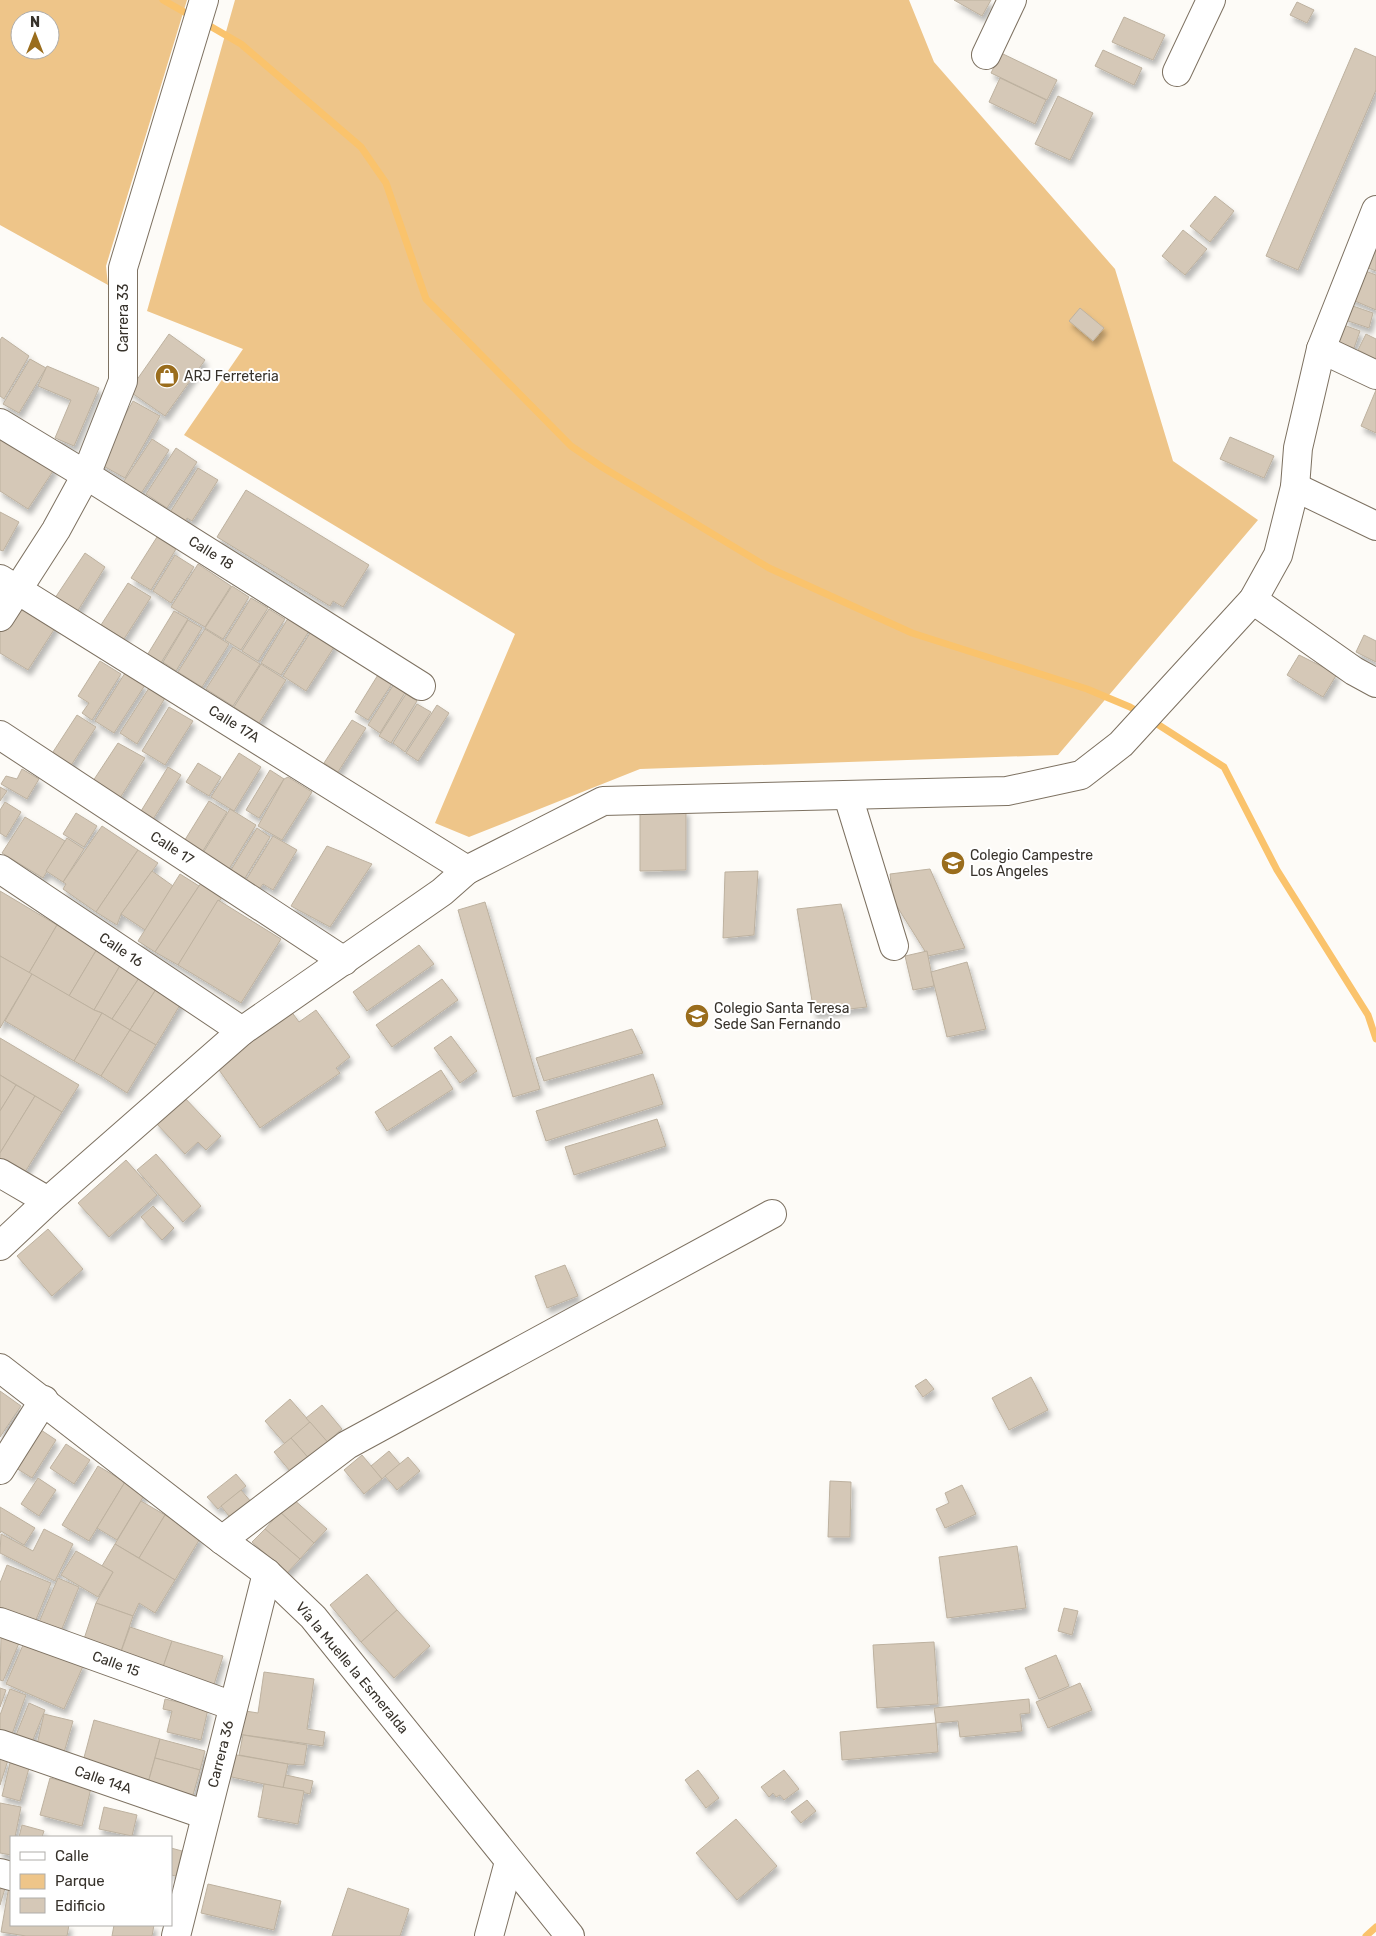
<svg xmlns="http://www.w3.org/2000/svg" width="1376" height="1936" font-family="Rubik,sans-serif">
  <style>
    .green { fill: #eec589; fill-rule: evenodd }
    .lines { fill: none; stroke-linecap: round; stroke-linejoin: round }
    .stream { stroke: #fac36c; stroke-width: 7 }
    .building { fill: #d5c8b7; stroke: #bdb19f; filter: url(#shadow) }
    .minor-casing { stroke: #7d7161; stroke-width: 30 }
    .minor { stroke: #fff; stroke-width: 28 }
    .labels { text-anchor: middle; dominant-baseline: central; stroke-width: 4; stroke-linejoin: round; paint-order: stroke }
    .street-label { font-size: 14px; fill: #37322b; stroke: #fff }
    .poi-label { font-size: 14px; fill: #37322b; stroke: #fff; text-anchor: start }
  </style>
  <defs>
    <filter id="shadow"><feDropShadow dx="3" dy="5.5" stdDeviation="2.5" flood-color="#0004"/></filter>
  </defs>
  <rect width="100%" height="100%" fill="#fdfbf7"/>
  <!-- green -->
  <g class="green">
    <path d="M0 0H187L106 266 108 285 0 225ZM20 20H50V50H20Z"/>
    <polygon points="235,0 909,0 934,62 1115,269 1173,461 1258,520 1058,755 640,769 469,837 435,823 515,634 184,435 243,349 147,311"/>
  </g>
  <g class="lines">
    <!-- stream -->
    <g class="stream">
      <polyline points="163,0 193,17"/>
      <polyline points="203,22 241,44 361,147 386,183 426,299 571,446 602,467 769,568 912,633 1087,689 1130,707 1142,714"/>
      <polyline points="1151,720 1224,767 1277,870 1368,1015 1376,1039"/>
      <polyline points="1366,1936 1376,1927"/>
    </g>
  </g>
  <!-- building -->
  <g class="building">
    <polygon points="954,0 991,0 982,16"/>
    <polygon points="1297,2 1314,10 1307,23 1290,15"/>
    <polygon points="1124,17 1165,35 1153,60 1112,42"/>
    <polygon points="1355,48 1376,57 1376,90 1298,270 1266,256"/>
    <polygon points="1103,50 1142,68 1134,85 1095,66"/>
    <polygon points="1001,53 1057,80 1047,100 991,73"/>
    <polygon points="1000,78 1046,100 1035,124 989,102"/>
    <polygon points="1058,96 1093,113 1070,160 1035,144"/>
    <polygon points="1215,196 1234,211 1210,242 1190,226"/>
    <polygon points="1183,230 1207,249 1185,275 1162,256"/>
    <polygon points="1373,250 1376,251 1376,271 1366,267"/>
    <polygon points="1360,269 1376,275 1376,310 1348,298"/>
    <polygon points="1350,305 1373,313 1369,328 1345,320"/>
    <polygon points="1080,308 1104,328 1093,341 1069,321"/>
    <polygon points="1341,324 1360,331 1354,348 1335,341"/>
    <polygon points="169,334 205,360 165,416 129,391"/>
    <polygon points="1366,334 1376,339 1376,359 1358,350"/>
    <polygon points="2,337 29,356 4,399 0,396 0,340"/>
    <polygon points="30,359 46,368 19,413 3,404"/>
    <polygon points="47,366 99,388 74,446 55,438 71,400 38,386"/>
    <polygon points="1376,390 1376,433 1361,426"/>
    <polygon points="133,401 160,416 125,478 98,463"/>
    <polygon points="0,434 55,468 28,509 0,491"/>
    <polygon points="1230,437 1274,456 1264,478 1220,459"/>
    <polygon points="152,439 169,450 140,495 122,484"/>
    <polygon points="176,448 197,462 167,508 146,494"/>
    <polygon points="198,468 218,480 192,521 187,518 184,524 169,514"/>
    <polygon points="246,490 369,565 343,607 333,601 330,606 217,537"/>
    <polygon points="0,512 19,522 3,551 0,550"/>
    <polygon points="157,537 176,549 151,590 131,578"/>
    <polygon points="85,553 105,567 77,612 55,598"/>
    <polygon points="175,555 194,567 171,603 153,591"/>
    <polygon points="198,564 231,586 205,627 171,607"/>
    <polygon points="128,583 151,597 124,639 101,625"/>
    <polygon points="232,586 249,597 223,639 205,628"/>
    <polygon points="251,598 268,608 241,650 225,640"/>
    <polygon points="16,600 57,625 28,670 0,653 0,625"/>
    <polygon points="269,609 285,619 258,661 242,651"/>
    <polygon points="174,611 188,619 159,666 146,657"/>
    <polygon points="290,615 311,628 281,675 261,663"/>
    <polygon points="188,620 202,628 176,671 163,662"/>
    <polygon points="205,629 229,644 202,687 178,672"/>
    <polygon points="312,630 336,644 306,691 283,676"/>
    <polygon points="1364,635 1376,641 1376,662 1356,652"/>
    <polygon points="233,647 260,664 233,706 206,689"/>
    <polygon points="1299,655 1337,674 1323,697 1287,675"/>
    <polygon points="100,661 121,674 92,720 82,713 89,703 78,696"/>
    <polygon points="261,664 286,680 259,723 234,707"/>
    <polygon points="381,670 395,679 368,720 355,712"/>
    <polygon points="125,673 145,685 114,733 95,721"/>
    <polygon points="394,684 406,691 380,733 368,725"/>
    <polygon points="149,688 165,698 137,744 120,733"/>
    <polygon points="406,694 417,701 391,743 379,736"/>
    <polygon points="417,704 431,712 405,752 393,743"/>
    <polygon points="437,705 449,713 418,761 406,753"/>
    <polygon points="169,707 193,721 165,765 142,751"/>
    <polygon points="77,715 96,727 70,767 51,755"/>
    <polygon points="352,720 366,728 338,772 324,763"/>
    <polygon points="118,743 145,758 120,798 93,781"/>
    <polygon points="239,753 261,767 234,811 211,797"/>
    <polygon points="198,763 221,777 209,796 186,782"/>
    <polygon points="168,767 181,775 150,824 138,816"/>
    <polygon points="22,769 39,779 27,799 1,784 6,776 17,779"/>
    <polygon points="270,770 284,779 259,818 246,810"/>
    <polygon points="288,777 312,792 282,840 258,826 284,779"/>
    <polygon points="0,787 7,791 0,801"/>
    <polygon points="209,801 227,812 201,854 183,843"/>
    <polygon points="5,802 21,812 6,837 0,833 0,810"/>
    <polygon points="230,809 256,825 229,869 203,853"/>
    <polygon points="640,810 686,810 686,870 640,871"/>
    <polygon points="76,813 97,826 84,847 63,834"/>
    <polygon points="25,817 65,841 43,878 2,853"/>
    <polygon points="102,826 138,850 96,912 63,889 66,884 63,882"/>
    <polygon points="257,828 270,837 245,878 231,870"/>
    <polygon points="273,836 297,850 273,890 263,884 260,888 246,880"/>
    <polygon points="67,838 84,849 63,882 46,871"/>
    <polygon points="327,846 372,864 330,927 291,906"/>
    <polygon points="138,850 158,863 121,914 117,925 96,912"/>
    <polygon points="930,869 965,948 928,956 893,900 890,874"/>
    <polygon points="152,871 173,886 145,930 121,914"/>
    <polygon points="758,871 754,935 723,938 725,872"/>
    <polygon points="180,874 199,886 155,952 138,941"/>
    <polygon points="201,883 222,897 178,965 155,952"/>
    <polygon points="0,891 57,925 29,973 0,956"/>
    <polygon points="218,900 281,939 241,1003 178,965"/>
    <polygon points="485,902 540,1089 513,1097 458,910"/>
    <polygon points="841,904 867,1007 814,1013 797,909"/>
    <polygon points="57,925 97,949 69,996 29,973"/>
    <polygon points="419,945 434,964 367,1011 353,992"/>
    <polygon points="97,949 121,964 94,1010 69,996"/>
    <polygon points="927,951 934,986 913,990 905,956"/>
    <polygon points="0,956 32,974 0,1028"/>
    <polygon points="967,962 986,1029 947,1037 931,972"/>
    <polygon points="121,964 143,972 112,1019 102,1013 94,1010"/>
    <polygon points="143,972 160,983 130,1030 112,1019"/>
    <polygon points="32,974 94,1010 102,1013 74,1061 5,1021"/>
    <polygon points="442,979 458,1000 392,1047 376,1025"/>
    <polygon points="160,983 183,1000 156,1045 130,1030"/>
    <polygon points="316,1010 350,1057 336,1068 340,1073 260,1128 217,1067 291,1011 299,1022"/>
    <polygon points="102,1013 130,1030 101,1076 74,1061"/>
    <polygon points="632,1029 643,1053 544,1081 536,1058"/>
    <polygon points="130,1030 156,1045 127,1093 101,1076"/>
    <polygon points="451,1036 477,1071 460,1083 434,1048"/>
    <polygon points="0,1038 79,1085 62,1112 0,1075"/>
    <polygon points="441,1070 453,1089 387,1131 375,1112"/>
    <polygon points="653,1074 663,1104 546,1141 536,1111"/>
    <polygon points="0,1075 16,1085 0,1111"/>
    <polygon points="16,1085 35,1096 0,1153 0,1111"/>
    <polygon points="35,1096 62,1112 22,1177 0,1163 0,1153"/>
    <polygon points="183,1096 221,1136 206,1150 198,1142 185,1154 155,1122"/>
    <polygon points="657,1119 666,1146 574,1175 565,1147"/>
    <polygon points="156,1154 201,1206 183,1222 137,1170"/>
    <polygon points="126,1160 157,1195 109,1237 78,1203"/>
    <polygon points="153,1206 174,1228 162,1240 141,1217"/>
    <polygon points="48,1229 83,1269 52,1296 17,1256"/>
    <polygon points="565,1265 578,1296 547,1308 535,1276"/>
    <polygon points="1031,1377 1048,1410 1009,1430 992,1398"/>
    <polygon points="926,1379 934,1389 923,1397 915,1386"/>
    <polygon points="0,1391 21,1406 0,1437"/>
    <polygon points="290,1399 310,1422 285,1444 265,1421"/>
    <polygon points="322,1405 342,1429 327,1442 306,1418"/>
    <polygon points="310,1422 331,1446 312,1462 291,1438"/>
    <polygon points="41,1430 56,1440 32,1478 16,1468"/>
    <polygon points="291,1438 312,1462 295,1477 274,1452"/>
    <polygon points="66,1444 90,1460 74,1484 50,1468"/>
    <polygon points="389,1451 400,1464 382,1479 371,1466"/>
    <polygon points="362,1455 382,1479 364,1494 344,1470"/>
    <polygon points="408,1457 420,1471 397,1490 385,1476"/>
    <polygon points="98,1466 125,1482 89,1541 62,1525"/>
    <polygon points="236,1474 246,1486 218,1509 207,1497"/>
    <polygon points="38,1478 56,1490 39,1516 21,1504"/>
    <polygon points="830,1481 851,1482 850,1537 828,1537"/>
    <polygon points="125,1482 145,1494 117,1540 97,1528"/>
    <polygon points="962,1485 976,1514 945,1528 936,1509 949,1503 945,1493"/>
    <polygon points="241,1490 252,1503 232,1520 221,1506"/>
    <polygon points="292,1498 327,1529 314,1543 280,1512"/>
    <polygon points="141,1501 165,1515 139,1558 115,1544"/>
    <polygon points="0,1507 35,1528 24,1545 1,1531 0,1533"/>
    <polygon points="280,1512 314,1543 300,1559 265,1529"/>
    <polygon points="165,1515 201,1537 175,1580 139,1558"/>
    <polygon points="44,1529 73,1544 55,1581 0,1553 1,1534 33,1551"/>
    <polygon points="265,1529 300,1559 287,1573 252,1542"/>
    <polygon points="115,1544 175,1580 155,1613 139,1603 133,1616 96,1603 113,1572 102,1566"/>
    <polygon points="1017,1546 1026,1608 947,1618 939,1557"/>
    <polygon points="76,1551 113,1572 98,1597 61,1575"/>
    <polygon points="7,1565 51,1583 33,1627 0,1614 0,1583"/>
    <polygon points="367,1574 397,1610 361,1642 330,1605"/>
    <polygon points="58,1578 79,1587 59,1636 37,1627"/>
    <polygon points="96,1603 133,1616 117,1663 80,1651"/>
    <polygon points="1064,1608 1078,1611 1072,1635 1058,1631"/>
    <polygon points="397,1610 430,1646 394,1678 361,1642"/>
    <polygon points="130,1627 172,1641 160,1676 117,1663"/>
    <polygon points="1,1635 19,1643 3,1681 0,1680"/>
    <polygon points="172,1641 223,1656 211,1694 160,1676"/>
    <polygon points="934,1642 938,1704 877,1708 873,1645"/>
    <polygon points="23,1645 38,1651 41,1646 84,1664 64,1709 6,1684"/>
    <polygon points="1056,1655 1069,1686 1039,1699 1025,1668"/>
    <polygon points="264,1672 314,1679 307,1729 325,1732 323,1746 230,1733 233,1709 258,1713"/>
    <polygon points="1080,1683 1092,1710 1048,1728 1036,1702"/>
    <polygon points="0,1688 6,1690 0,1707"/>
    <polygon points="10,1689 26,1695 11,1737 0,1733 0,1715"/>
    <polygon points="165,1699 208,1709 201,1740 167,1732 172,1711 163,1709"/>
    <polygon points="1029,1699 1030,1713 1020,1714 1022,1731 960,1737 958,1721 936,1723 934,1708"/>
    <polygon points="29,1703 45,1710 30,1747 14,1740"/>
    <polygon points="44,1714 73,1721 63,1756 36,1749"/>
    <polygon points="94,1720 160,1739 148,1783 82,1765"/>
    <polygon points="936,1723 938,1752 842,1760 840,1732"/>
    <polygon points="243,1735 307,1745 304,1765 288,1764 239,1755"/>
    <polygon points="160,1739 205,1751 200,1770 155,1758"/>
    <polygon points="231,1754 288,1764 283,1788 227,1776"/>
    <polygon points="0,1758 8,1760 0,1785"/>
    <polygon points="155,1758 200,1770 193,1795 148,1783"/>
    <polygon points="10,1763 29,1768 20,1801 2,1796"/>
    <polygon points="698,1770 719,1798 706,1808 685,1780"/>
    <polygon points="784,1770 799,1789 784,1800 780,1795 776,1797 773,1793 769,1797 761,1787"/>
    <polygon points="286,1775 313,1781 310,1794 283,1788"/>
    <polygon points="50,1778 91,1788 82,1826 40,1815"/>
    <polygon points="264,1784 304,1791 298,1824 258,1817"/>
    <polygon points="807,1800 816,1811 801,1823 791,1812"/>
    <polygon points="0,1803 21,1807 15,1837 11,1837 11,1855 0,1853"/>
    <polygon points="104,1807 137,1815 132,1836 99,1829"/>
    <polygon points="736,1819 777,1866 737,1900 696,1853"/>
    <polygon points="22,1825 44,1831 42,1837 19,1837"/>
    <polygon points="171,1848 182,1851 176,1876 171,1875"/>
    <polygon points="0,1884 6,1885 0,1905"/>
    <polygon points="208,1884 281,1901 274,1930 201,1913"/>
    <polygon points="9,1886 11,1886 11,1925 69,1925 67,1936 26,1936 1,1932"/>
    <polygon points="348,1888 409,1909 400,1936 332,1936"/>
    <polygon points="114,1925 154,1925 152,1936 112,1936"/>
  </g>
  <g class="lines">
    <!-- minor casing -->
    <g class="minor-casing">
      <g id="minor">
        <polyline points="986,55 1012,0"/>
        <polyline points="1177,72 1211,0"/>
        <polyline points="1321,349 1376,375"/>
        <polyline points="0,423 86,475 421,686"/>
        <polyline points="1295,487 1376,526"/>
        <polyline points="0,579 467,870"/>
        <polyline points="1253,600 1354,671 1376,683"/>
        <polyline points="0,617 56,530 86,475 123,381 123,268 204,0"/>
        <polyline points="0,735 344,961"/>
        <polyline points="848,796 894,946"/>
        <polyline points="0,869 242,1031"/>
        <polyline points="0,1173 48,1201"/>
        <polyline points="0,1246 48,1201 242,1031 442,892 467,870 603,801 1007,791 1081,775 1121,744 1253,600 1278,555 1295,487 1298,448 1321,349 1376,210"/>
        <polyline points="0,1368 222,1540 267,1573 313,1617 570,1936"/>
        <polyline points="0,1470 44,1400"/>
        <polyline points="222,1540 347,1445 772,1214"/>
        <polyline points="0,1622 233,1706"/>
        <polyline points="0,1744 206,1815"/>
        <polyline points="0,1873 11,1876"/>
        <polyline points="176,1936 267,1573"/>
        <polyline points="489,1936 509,1862"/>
      </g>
    </g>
    <!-- minor -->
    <use href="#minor" class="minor"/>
  </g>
  <!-- icons -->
  <defs>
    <g id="shop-disc" transform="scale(1.25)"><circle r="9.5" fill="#9a6d1d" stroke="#fff"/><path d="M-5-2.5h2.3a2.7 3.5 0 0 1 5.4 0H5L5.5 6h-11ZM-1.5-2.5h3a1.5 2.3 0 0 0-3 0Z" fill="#fff"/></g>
    <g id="school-disc" transform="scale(1.25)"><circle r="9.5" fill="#9a6d1d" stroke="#fff"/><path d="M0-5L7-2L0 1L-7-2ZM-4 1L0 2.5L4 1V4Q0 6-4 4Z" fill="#fff"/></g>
  </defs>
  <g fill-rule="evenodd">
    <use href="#shop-disc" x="167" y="376"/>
    <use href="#school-disc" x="953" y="863"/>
    <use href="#school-disc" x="697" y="1016"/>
  </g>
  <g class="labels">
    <!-- street labels -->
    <g class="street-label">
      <text transform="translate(123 318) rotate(-90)">Carrera 33</text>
      <text transform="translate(211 553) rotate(32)">Calle 18</text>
      <text transform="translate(234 724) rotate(32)">Calle 17A</text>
      <text transform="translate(172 848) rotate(33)">Calle 17</text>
      <text transform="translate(121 950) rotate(34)">Calle 16</text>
      <text transform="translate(116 1664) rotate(20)">Calle 15</text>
      <text transform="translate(352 1668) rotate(50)">Vía la Muelle la Esmeralda</text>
      <text transform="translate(221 1754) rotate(-76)">Carrera 36</text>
      <text transform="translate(103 1780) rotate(19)">Calle 14A</text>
    </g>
    <!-- poi labels -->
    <g class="poi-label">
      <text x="184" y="376">ARJ Ferreteria</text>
      <text x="970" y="855">Colegio Campestre<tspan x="970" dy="16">Los Angeles</tspan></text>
      <text x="714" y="1008">Colegio Santa Teresa<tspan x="714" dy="16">Sede San Fernando</tspan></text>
    </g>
  </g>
  <!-- legend -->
  <rect x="10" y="1836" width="162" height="90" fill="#ffffff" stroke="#afadaa"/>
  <rect x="20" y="1852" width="25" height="8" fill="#ffffff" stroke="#afadaa"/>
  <text x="55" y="1861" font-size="15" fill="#37322b">Calle</text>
  <rect x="20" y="1874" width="25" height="15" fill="#eec589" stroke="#afadaa"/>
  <text x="55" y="1886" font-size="15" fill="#37322b">Parque</text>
  <rect x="20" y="1898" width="25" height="15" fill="#d5c8b7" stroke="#afadaa"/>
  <text x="55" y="1911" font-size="15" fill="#37322b">Edificio</text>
  <!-- north arrow -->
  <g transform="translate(35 35)"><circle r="24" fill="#ffffff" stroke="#afadaa"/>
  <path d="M0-4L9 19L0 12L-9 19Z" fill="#9a6d1d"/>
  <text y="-8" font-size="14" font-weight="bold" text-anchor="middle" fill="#37322b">N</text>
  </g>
</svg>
